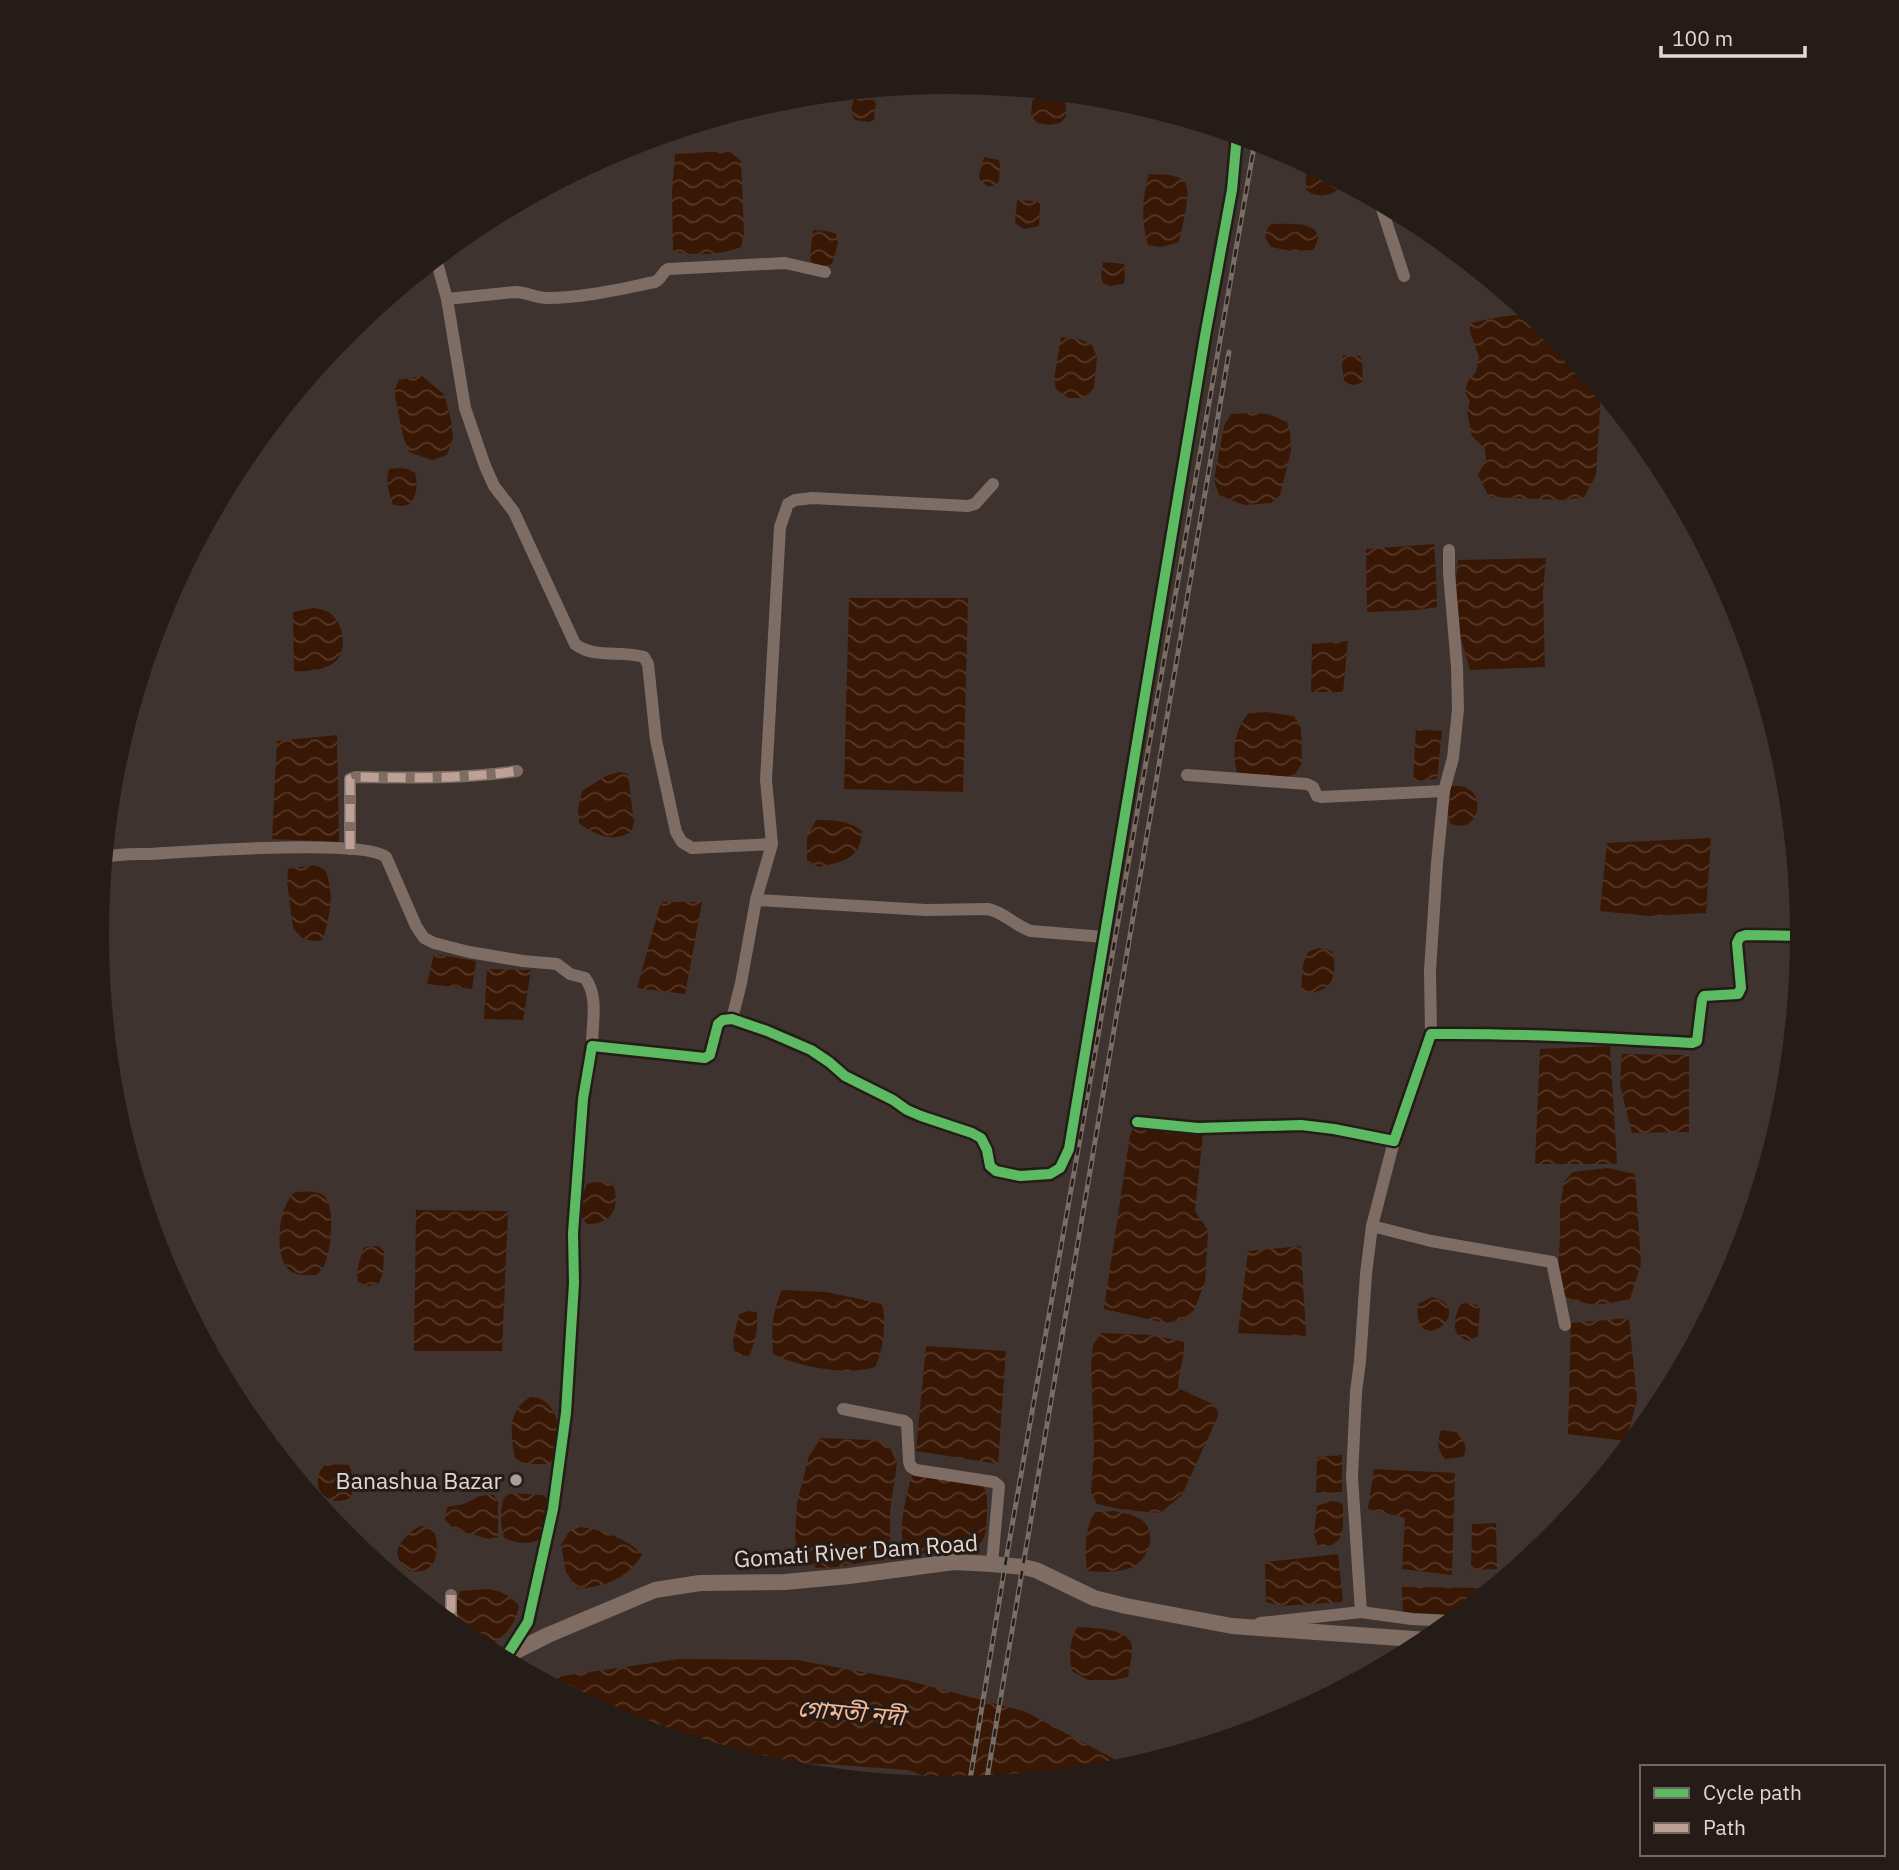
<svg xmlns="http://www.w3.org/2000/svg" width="1899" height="1870" font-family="'IBM Plex Sans','Noto Sans Bengali',sans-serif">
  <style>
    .water { fill: url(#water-waves) }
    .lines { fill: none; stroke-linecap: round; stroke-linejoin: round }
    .minor { stroke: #7e6d64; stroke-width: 12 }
    .major { stroke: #7f6d64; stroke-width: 16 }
    .rail-casing { stroke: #796d66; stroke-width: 5 }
    .rail { stroke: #251c17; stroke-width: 2.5; stroke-dasharray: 8; stroke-linecap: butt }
    .quiet { stroke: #bda197; stroke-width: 9; stroke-dasharray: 18 9; stroke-linecap: butt }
    .cycleway-casing { stroke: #251c17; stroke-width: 15 }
    .cycleway { stroke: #5cba63; stroke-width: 10 }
    .poi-dot { fill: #aa9e97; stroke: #251c17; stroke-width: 2.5 }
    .labels { text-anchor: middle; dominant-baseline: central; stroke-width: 6; stroke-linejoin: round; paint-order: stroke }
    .poi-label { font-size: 23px; fill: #e4d7d0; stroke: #251c17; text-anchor: end }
    .street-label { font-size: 23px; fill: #e4d7d0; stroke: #251c17 }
    .water-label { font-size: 24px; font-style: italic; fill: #f5b799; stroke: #251c17 }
  </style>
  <defs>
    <pattern id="water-waves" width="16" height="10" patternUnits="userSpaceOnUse" patternTransform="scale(1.75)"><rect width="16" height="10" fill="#391705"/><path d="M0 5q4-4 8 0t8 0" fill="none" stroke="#563828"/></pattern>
  </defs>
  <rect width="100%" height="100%" fill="#3e332e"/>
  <!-- water -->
  <g class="water">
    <polygon points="1036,92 1061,94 1064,97 1066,106 1066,117 1060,123 1049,125 1037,123 1031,115 1033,94"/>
    <path d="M854 99 873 100 876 103 874 120 869 122 855 120C850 113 851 107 854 99Z"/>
    <path d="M710 152H730L741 161 744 234 741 247C718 256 697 255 673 252L672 192 675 154Z"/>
    <polygon points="984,157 999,160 1000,165 999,181 994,186 988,186 981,182 979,176"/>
    <path d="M1311 170H1318L1340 181 1336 191C1327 197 1315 197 1306 190V175Z"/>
    <path d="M1149 174C1159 175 1174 173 1183 180 1194 189 1181 229 1179 242L1161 247 1148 245C1141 223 1142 196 1149 174Z"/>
    <polygon points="1017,200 1036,201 1040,204 1039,226 1024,229 1015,223"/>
    <path d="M1271 224C1289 224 1332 220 1313 250L1291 251 1271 247 1265 238 1267 229Z"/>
    <polygon points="813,230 827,231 836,234 838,243 832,264 821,267 813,266 810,257"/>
    <polygon points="1103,262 1124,264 1125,280 1123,284 1110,286 1103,283 1101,275"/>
    <polygon points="1530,313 1553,332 1601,391 1596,475 1584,497 1563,500 1489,497 1478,475 1486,460 1485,449 1472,436 1467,412 1470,402 1465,392 1468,381 1476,372 1479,357 1470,332 1470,323 1500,317"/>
    <polygon points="1061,337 1080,339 1092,345 1097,357 1094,388 1084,398 1068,398 1056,389 1054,379"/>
    <polygon points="1343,355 1360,356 1362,360 1363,380 1359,384 1352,385 1344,381 1342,366"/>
    <polygon points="422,376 444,394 451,420 453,438 447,455 432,460 409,452 403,436 394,391 399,380"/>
    <polygon points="1253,413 1268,414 1287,422 1290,432 1291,451 1280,495 1271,503 1244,505 1219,495 1214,480 1224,426 1231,414"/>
    <path d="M399 468 408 469 415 473C418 485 417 494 410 504L402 506 393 505C389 494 385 480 389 469Z"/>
    <polygon points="1434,544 1436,573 1437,607 1417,610 1367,612 1366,549"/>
    <polygon points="1546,558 1543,592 1545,667 1470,670 1453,609 1458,560"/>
    <polygon points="849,598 968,598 963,792 844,789"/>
    <path d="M313 608C320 609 328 610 333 616 344 625 347 651 336 661 327 670 307 672 294 671L293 612Z"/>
    <polygon points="1348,641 1343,692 1311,692 1312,644"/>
    <path d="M1267 712 1294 716 1301 728 1302 763 1294 776C1275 780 1256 776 1237 772 1231 753 1235 727 1249 713Z"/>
    <polygon points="1416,729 1442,731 1437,779 1413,781"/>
    <polygon points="337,735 339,842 272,839 277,741"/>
    <path d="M619 772 628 774 634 823 631 832C612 843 595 835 579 823L578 809 582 791 606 776Z"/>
    <path d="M1449 786C1456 786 1464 785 1470 790 1481 797 1479 818 1468 824 1462 827 1457 825 1451 824L1447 815Z"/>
    <path d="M816 820C833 820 848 820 862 831 861 859 842 862 819 867L807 860V837Z"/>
    <polygon points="1711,838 1706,913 1649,916 1600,911 1607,843"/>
    <path d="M313 865 325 869C335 896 330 913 323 940L315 941 303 939 293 928 287 881 288 869Z"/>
    <polygon points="661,902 702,902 685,994 637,988"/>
    <path d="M1318 948 1332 951C1338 975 1333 992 1306 993L1301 987 1303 965 1308 952Z"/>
    <polygon points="434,954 476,961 472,989 427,984"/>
    <polygon points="487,969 531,970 523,1020 484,1019"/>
    <polygon points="1610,1046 1617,1164 1535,1164 1540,1049"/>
    <polygon points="1622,1054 1689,1055 1689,1132 1632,1133 1620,1085"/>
    <polygon points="1143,1126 1203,1133 1195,1211 1208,1230 1205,1282 1194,1310 1182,1320 1165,1323 1104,1309 1130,1135 1133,1129"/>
    <path d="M1608 1168 1635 1174 1641 1264 1630 1299C1601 1305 1590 1308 1562 1295L1558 1268 1560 1238V1207L1564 1182 1573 1172Z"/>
    <path d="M596 1182 608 1183 614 1187C620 1208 611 1225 587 1224 575 1212 581 1199 587 1184Z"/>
    <path d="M295 1192C305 1192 315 1190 323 1195 336 1204 331 1247 326 1261 325 1266 320 1270 317 1275 309 1275 297 1276 290 1271 272 1257 279 1204 295 1192Z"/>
    <polygon points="416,1210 508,1211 502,1351 414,1351"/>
    <path d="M378 1246 384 1251 383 1273 379 1283 369 1286 358 1282C356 1271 360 1258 364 1247Z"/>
    <polygon points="1301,1246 1306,1336 1238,1333 1248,1251"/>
    <path d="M782 1290 826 1292 882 1304C887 1321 883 1352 875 1367 845 1376 800 1367 773 1354 771 1329 772 1312 782 1290Z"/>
    <path d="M1432 1297C1480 1309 1412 1362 1418 1304Z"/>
    <path d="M1469 1303 1480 1306 1478 1336 1469 1341C1450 1336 1453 1319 1461 1304Z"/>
    <path d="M748 1311 757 1312C758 1330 756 1340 749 1356L739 1355 734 1350 733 1341 739 1314Z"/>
    <polygon points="1629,1318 1637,1400 1626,1441 1568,1434 1571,1323"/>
    <path d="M1101 1333 1153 1335 1184 1342C1185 1358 1178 1372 1178 1388L1217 1406 1218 1416 1182 1495 1160 1513 1125 1510 1097 1504 1091 1492 1094 1447 1091 1365 1093 1345Z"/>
    <polygon points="926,1346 1006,1351 998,1464 916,1451"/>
    <path d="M530 1397C561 1397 566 1444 549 1464H529L515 1460C511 1434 506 1413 530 1397Z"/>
    <path d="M1441 1430 1456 1432C1463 1440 1469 1447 1463 1457L1445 1459C1437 1449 1437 1443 1441 1430Z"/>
    <polygon points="821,1438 873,1440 889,1446 897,1463 890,1512 890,1539 882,1559 837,1567 817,1568 800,1560 795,1537 797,1503 809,1456"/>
    <polygon points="1342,1455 1342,1492 1316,1493 1317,1457"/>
    <path d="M326 1464 349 1465C354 1477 354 1485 351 1497 335 1508 312 1495 319 1474 320 1470 323 1468 326 1464Z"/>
    <polygon points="1374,1469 1455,1473 1452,1575 1402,1569 1405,1518 1368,1509"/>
    <path d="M913 1473 980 1483C989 1491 987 1502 987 1514 986 1522 987 1534 982 1541 971 1557 925 1553 907 1553 895 1538 907 1490 913 1473Z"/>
    <path d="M506 1493 543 1495 549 1500 544 1537C530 1546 518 1543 504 1538 500 1522 499 1508 506 1493Z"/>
    <polygon points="486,1495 494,1495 498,1501 498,1537 489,1539 454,1529 445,1520 447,1507 464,1504 477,1497"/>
    <path d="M1332 1501 1340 1502 1343 1506C1343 1527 1346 1549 1318 1546L1314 1534 1317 1506Z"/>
    <path d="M1115 1511C1122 1513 1131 1514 1137 1517 1157 1526 1152 1553 1137 1564 1123 1574 1103 1572 1087 1571 1085 1550 1084 1530 1095 1512Z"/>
    <polygon points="1496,1523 1497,1569 1471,1570 1472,1524"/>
    <path d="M424 1526 434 1531C439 1544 439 1568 421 1571 417 1572 413 1571 409 1571 397 1560 392 1551 405 1538 412 1531 415 1527 424 1526Z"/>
    <path d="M580 1527C601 1529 627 1539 642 1554 630 1578 603 1587 577 1589L566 1572 561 1545 569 1532Z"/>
    <polygon points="1338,1554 1343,1602 1281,1606 1266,1602 1265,1562"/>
    <polygon points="1402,1587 1492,1588 1458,1616 1403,1614"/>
    <path d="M487 1589C502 1591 509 1595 519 1606 515 1627 503 1638 486 1649 458 1635 447 1622 460 1591Z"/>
    <path d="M1077 1627C1091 1628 1125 1628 1131 1643 1134 1652 1129 1668 1128 1677L1114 1680H1088L1072 1671C1069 1654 1069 1643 1077 1627Z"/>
    <polygon points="679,1659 797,1660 906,1680 1026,1712 1129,1767 1115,1771 954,1787 908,1770 826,1764 753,1762 623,1723 548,1683 563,1676"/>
  </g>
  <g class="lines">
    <!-- minor -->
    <g class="minor">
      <polyline points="1380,203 1404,276"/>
      <path d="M436 259 447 299 465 408 485 466 494 486 514 512 575 644C594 659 621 650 644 657L648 664 656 740 676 832 682 842 692 848 772 844"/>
      <path d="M447 299 515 292C526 292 536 298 547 298 583 298 620 289 655 282 662 279 662 272 668 269L785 263 825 272"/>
      <polyline points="1187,775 1307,784 1313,787 1317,796 1321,797 1444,791"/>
      <path d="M350 849V779L356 777C410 778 463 779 517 771"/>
      <path d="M104 857C124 853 144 855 164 853 200 851 363 839 386 857L416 926 424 938 434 943 469 952 523 961 557 964 570 974 585 978C599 996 592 1024 592 1046"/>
      <path d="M756 900 926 910 988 909C1004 912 1015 926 1031 931L1104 937"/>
      <polyline points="732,1019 741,983 756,900 772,844 766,780 780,527 788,504 795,500 812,498 968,506 975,504 993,484"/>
      <polyline points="1431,1034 1430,971 1437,863 1444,791 1453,758 1458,709 1457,667 1449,573 1449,550"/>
      <path d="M1137 1122 1198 1128 1301 1125 1334 1129 1394 1141 1431 1034C1518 1033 1605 1038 1692 1043L1697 1041 1702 1000 1704 996 1738 994 1741 988 1737 943 1740 937 1746 935 1802 936"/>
      <polyline points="1372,1226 1431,1241 1552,1262 1565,1325"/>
      <polyline points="843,1409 904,1421 907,1423 909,1462 911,1467 916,1470 994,1482 999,1486 992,1564"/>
      <polyline points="451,1595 451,1614 454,1626"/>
      <polyline points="1361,1612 1412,1619 1451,1621"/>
      <polyline points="1260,1623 1361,1612 1352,1477 1356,1392 1360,1361 1366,1274 1372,1226 1394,1141"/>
      <polyline points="508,1655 528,1622 553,1509 566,1413 574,1283 573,1233 583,1099 592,1046 705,1058 710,1055 718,1024 723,1020 732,1019 767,1031 811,1050 829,1062 845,1076 893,1100 907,1110 921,1116 972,1133 981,1138 987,1150 990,1166 996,1171 1020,1176 1050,1174 1060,1168 1069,1149 1205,336 1232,190 1237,135"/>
    </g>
    <!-- major -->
    <polyline class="major" points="502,1658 548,1635 655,1590 700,1583 785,1582 849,1576 954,1562 992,1564 1023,1567 1036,1570 1094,1598 1126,1606 1232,1626 1428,1640"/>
    <!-- rail casing -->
    <g class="rail-casing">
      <g id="rail">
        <polyline points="986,1784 1229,352"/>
        <polyline points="969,1786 1005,1566 1255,141"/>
      </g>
    </g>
    <!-- rail -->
    <use href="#rail" class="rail"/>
    <!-- quiet -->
    <g class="quiet">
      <path d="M350 849V779L356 777C410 778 463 779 517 771"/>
      <polyline points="451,1595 451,1614 454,1626"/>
    </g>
    <!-- cycleway casing -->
    <g class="cycleway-casing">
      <g id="cycleway">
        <path d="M1137 1122 1198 1128 1301 1125 1334 1129 1394 1141 1431 1034C1518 1033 1605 1038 1692 1043L1697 1041 1702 1000 1704 996 1738 994 1741 988 1737 943 1740 937 1746 935 1802 936"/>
        <polyline points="507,1655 528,1622 553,1509 566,1413 574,1283 573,1233 583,1099 592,1046 705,1058 710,1055 718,1024 723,1020 732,1019 767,1031 811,1050 829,1062 845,1076 893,1100 907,1110 921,1116 972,1133 981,1138 987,1150 990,1166 996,1171 1020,1176 1050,1174 1060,1168 1069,1149 1205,336 1232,190 1237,135"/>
      </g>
    </g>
    <!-- cycleway -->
    <use href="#cycleway" class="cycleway"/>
  </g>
  <!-- markers -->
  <circle class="poi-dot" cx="516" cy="1480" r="7"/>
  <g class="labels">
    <!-- poi labels -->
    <g class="poi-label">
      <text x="502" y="1480">Banashua Bazar</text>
    </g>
    <!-- street labels -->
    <g class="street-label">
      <text transform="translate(856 1550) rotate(-4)">Gomati River Dam Road</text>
    </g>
    <!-- water labels -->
    <g class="water-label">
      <text transform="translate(851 1712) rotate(5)">গোমতী নদী</text>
    </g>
  </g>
  <!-- crop -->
  <path d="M0 0H1899V1870H0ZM949 94H950A840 840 0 0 1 1790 934V936A840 840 0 0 1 950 1776H949A840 840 0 0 1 109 936V934A840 840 0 0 1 949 94Z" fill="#251c17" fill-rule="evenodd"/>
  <!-- legend -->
  <rect x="1640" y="1765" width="245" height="91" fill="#251c17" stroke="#716761" stroke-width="2"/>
  <rect x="1654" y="1788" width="35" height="10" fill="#5cba63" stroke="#716761" stroke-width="2"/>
  <text x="1703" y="1800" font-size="21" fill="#e4d7d0">Cycle path</text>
  <rect x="1654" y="1823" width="35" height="10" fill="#bda197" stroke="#716761" stroke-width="2"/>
  <text x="1703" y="1835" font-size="21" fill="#e4d7d0">Path</text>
  <!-- scale -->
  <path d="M1661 46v10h144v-10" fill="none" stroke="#e4d7d0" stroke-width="3.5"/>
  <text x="1672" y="46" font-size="21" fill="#e4d7d0" stroke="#251c17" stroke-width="5" paint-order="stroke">100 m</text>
</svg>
